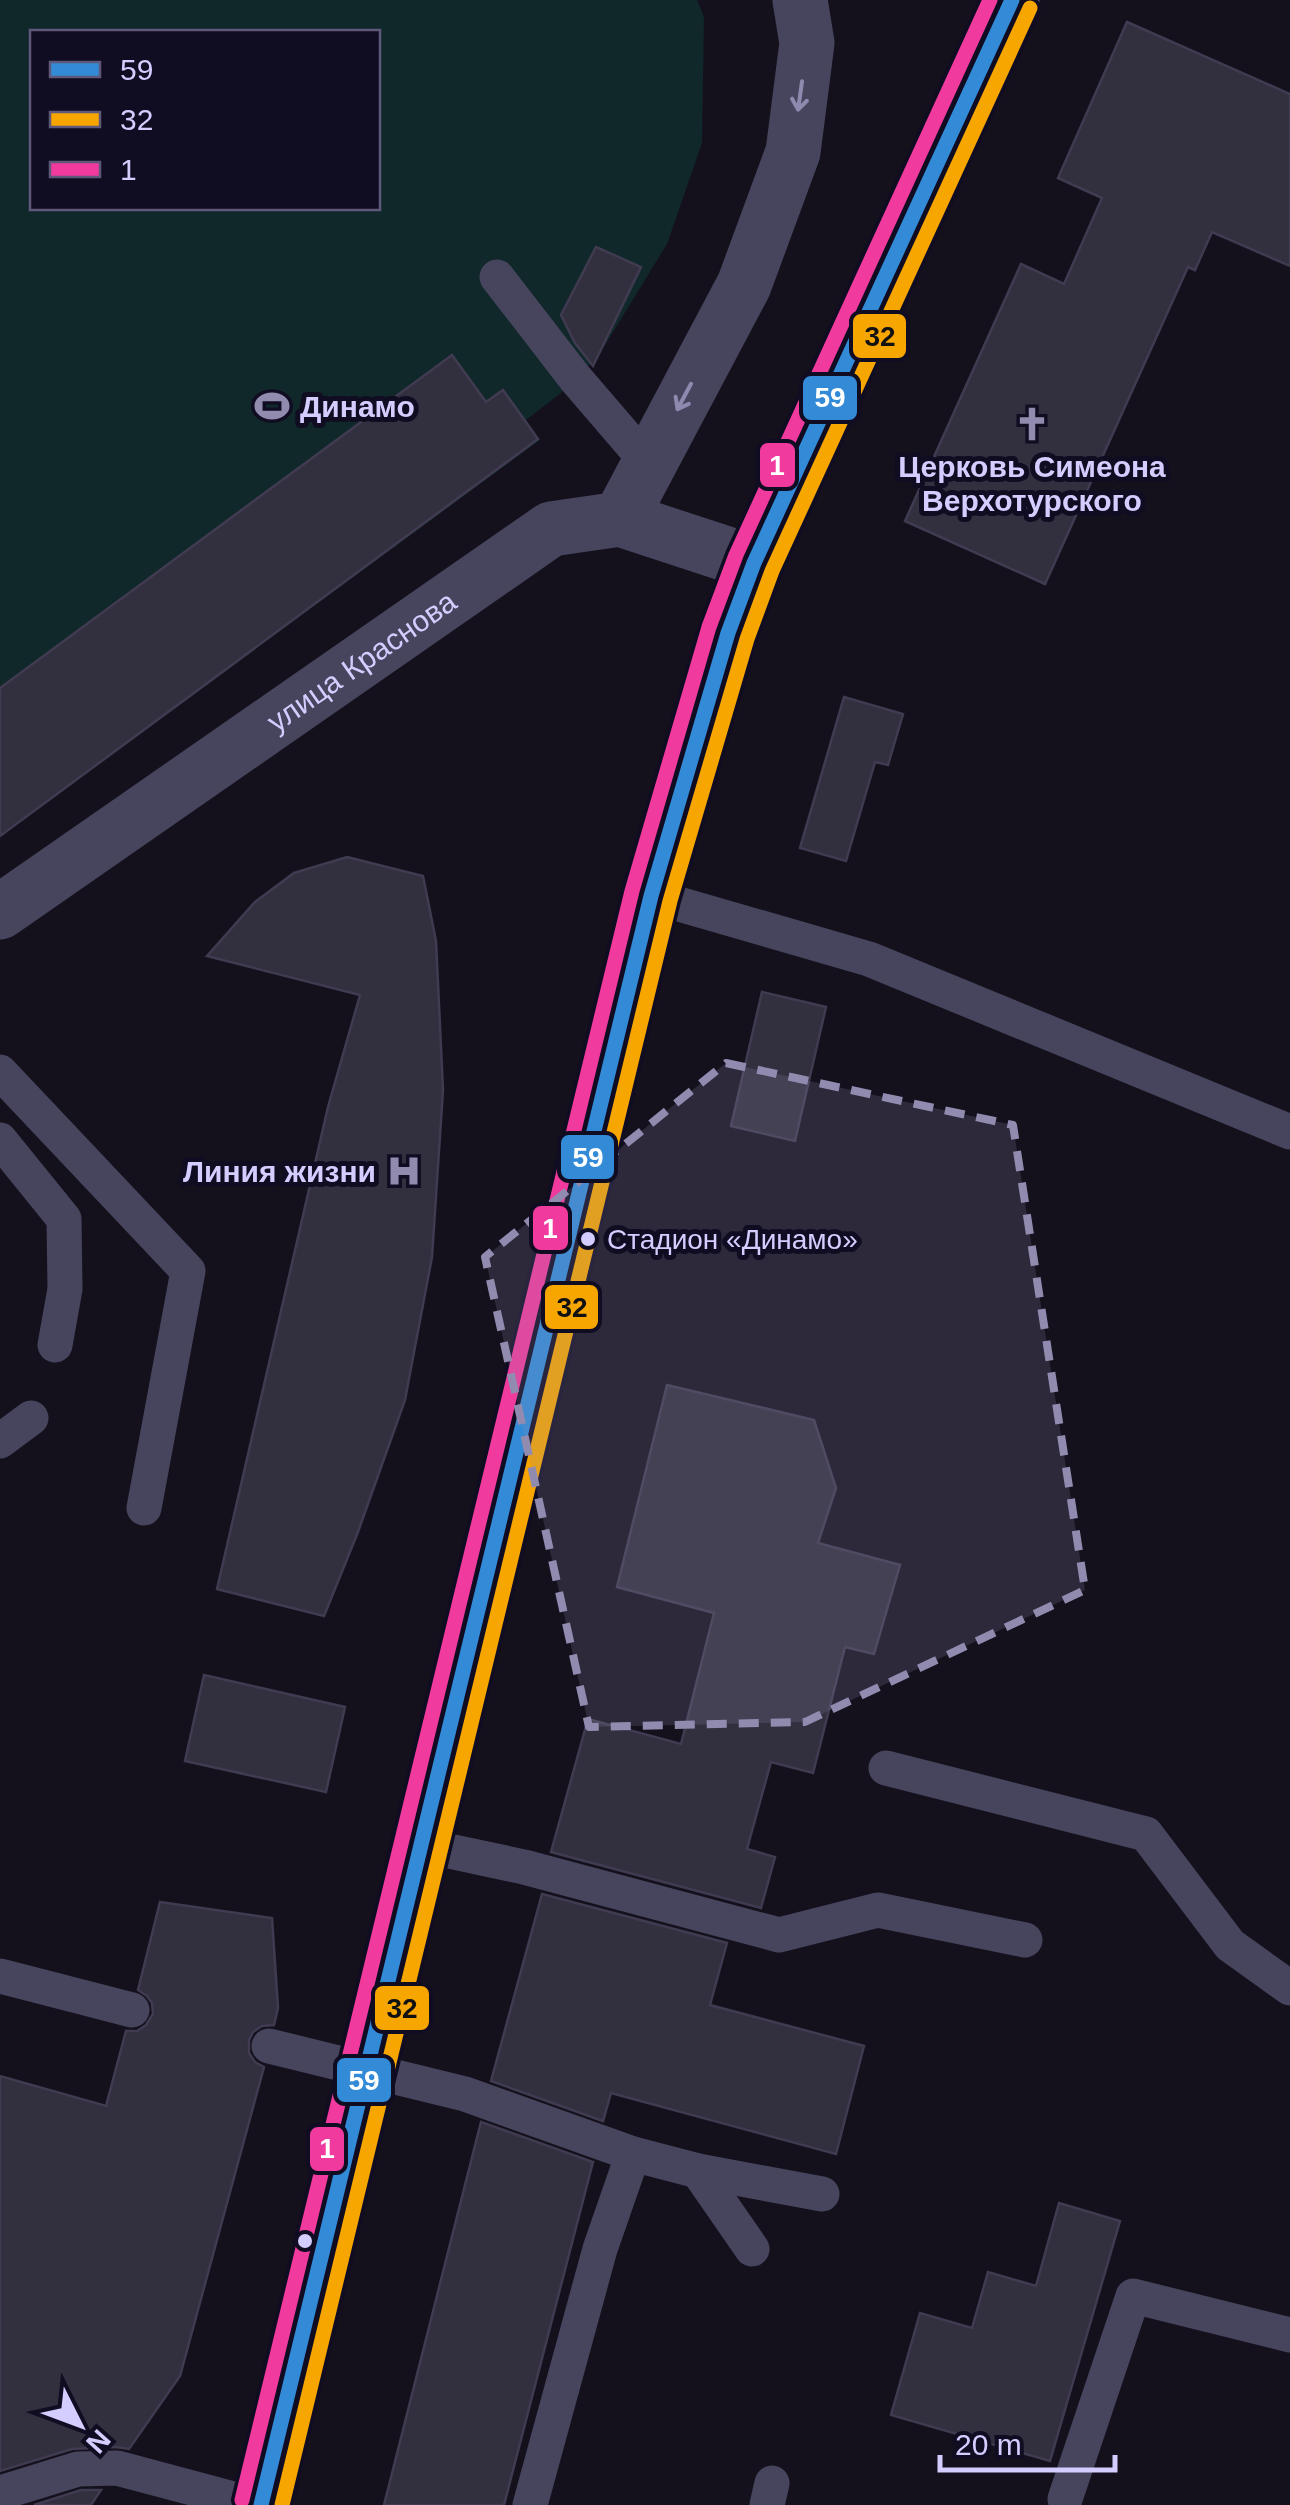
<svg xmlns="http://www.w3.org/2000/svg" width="1290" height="2505" font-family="Helvetica,sans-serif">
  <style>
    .green { fill: #10282a; fill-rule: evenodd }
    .building { fill: #322f3f; stroke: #403b51; stroke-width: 2.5 }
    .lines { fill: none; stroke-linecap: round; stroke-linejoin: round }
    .service { stroke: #47455e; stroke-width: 35 }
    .minor { stroke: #47455e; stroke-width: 55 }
    .secondary { stroke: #555271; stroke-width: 55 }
    .bus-1-casing { stroke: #100c22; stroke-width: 22 }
    .bus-2-casing { stroke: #100c22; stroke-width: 22 }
    .bus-3-casing { stroke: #100c22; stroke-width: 22 }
    .bus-1 { stroke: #338bd7; stroke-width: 15 }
    .bus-2 { stroke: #f7a600; stroke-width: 15 }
    .bus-3 { stroke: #f13a9d; stroke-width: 15 }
    .oneway { stroke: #8e89ae }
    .marked { fill: #918bb0; fill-opacity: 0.2; stroke: #918bb0; stroke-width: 8; stroke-dasharray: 20 12; stroke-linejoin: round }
    .bus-dot { fill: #d4cdff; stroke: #100c22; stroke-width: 4 }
    .labels { text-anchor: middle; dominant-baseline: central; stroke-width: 10; stroke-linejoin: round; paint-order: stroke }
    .bus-label { font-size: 28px; fill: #d4cdff; stroke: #100c22; text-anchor: start }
    .poi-label { font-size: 30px; font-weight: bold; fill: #d4cdff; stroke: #100c22; text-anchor: start }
    .street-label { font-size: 30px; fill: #d4cdff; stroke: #100c22 }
    .line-badge { stroke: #100c22; stroke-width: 4 }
    .badge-label { font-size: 28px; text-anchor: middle; font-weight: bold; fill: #fff }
    .pale-badge-label { font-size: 28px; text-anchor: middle; font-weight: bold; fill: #111 }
  </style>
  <rect width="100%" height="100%" fill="#14111d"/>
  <!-- green -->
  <path class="green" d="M0 0H697L704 17 702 143 667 244 599 355 561 393 526 420 540 440 0 837ZM32 32H378V208H32Z"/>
  <!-- building -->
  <g class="building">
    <polygon points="1127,22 1290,94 1290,266 1212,232 1195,270 1188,267 1045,584 905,521 1021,264 1064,284 1102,198 1058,178"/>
    <polygon points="596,247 641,267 593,366 575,343 561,315"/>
    <polygon points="452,355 486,402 503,390 538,439 0,836 0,688"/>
    <polygon points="844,697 903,714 888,765 875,762 846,861 800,848"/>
    <polygon points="347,857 423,876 436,941 443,1090 432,1257 405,1400 358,1532 324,1616 217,1589 328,1107 360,995 207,956 255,902 294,873"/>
    <polygon points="762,992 826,1007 795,1141 731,1126"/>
    <polygon points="667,1385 814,1420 836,1488 818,1543 900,1565 874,1654 845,1647 813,1773 771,1762 747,1849 775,1857 761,1908 551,1852 588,1719 681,1744 714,1613 617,1587"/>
    <polygon points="204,1675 345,1707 326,1792 185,1761"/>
    <polygon points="542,1894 727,1943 710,2005 864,2046 836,2154 611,2093 603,2121 491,2081"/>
    <polygon points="160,1902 272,1918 278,2008 274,2025 262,2026 253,2032 249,2040 249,2053 255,2062 264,2067 180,2376 129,2449 116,2447 72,2449 0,2471 0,2076 106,2106 126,2031 137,2031 146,2025 153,2014 152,2003 147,1996 138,1990"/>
    <polygon points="481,2122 593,2162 504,2505 384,2505"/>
    <polygon points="1059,2203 1120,2221 1050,2461 891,2415 920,2313 972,2328 988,2272 1036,2286"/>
    <polygon points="81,2490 101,2490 91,2505 34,2505"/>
  </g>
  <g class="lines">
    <!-- service -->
    <g class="service">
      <polyline points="497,277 575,378 648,463"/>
      <polyline points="651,896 869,959 1290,1132"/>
      <polyline points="0,1072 188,1271 144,1508"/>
      <polyline points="0,1140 64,1219 65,1289 55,1345"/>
      <polyline points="0,1441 31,1418"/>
      <polyline points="886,1768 1146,1834 1230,1945 1290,1988"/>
      <polyline points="421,1845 524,1867 779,1935 878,1910 1025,1940"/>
      <polyline points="0,1976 132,2010"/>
      <polyline points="269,2046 465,2094 633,2154 600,2249 530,2505"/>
      <polyline points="633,2154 698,2171 822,2194"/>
      <polyline points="698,2171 752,2249"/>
      <polyline points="0,2493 78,2469 117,2468 256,2505"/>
      <polyline points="1065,2499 1133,2296 1290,2335"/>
      <polyline points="767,2505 772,2483"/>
    </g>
    <!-- minor -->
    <g class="minor">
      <polyline points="620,519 744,285 793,152 807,43 800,0"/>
      <path id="s1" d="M0 912 551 529 620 519 754 563"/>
    </g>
    <!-- secondary -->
    <polyline class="secondary" points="261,2505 651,896 728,633 754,563 1012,0"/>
    <!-- bus-1 casing -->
    <g class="bus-1-casing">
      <polyline id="bus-1" points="261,2505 651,896 728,633 754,563 1012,0"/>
    </g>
    <!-- bus-2 casing -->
    <g class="bus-2-casing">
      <polyline id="bus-2" points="282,2505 670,901 747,639 772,571 1030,8"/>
    </g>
    <!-- bus-3 casing -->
    <g class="bus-3-casing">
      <polyline id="bus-3" points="242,2500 632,891 709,627 736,555 990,0"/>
    </g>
    <!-- bus-1 -->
    <use href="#bus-1" class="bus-1"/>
    <!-- bus-2 -->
    <use href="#bus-2" class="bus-2"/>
    <!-- bus-3 -->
    <use href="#bus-3" class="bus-3"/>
  </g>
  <!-- one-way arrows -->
  <defs><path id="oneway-shaft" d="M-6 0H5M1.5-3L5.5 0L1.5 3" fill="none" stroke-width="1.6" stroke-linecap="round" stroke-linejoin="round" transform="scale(2.5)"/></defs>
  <g class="oneway">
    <use href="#oneway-shaft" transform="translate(800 96) rotate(98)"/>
    <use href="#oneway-shaft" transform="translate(684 397) rotate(118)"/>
  </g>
  <!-- marked area -->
  <path class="marked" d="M726 1063 1013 1125 1085 1590 805 1722 589 1727 485 1257Z"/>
  <!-- icons -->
  <defs>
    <g id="stadium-bare" transform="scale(2.7)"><path d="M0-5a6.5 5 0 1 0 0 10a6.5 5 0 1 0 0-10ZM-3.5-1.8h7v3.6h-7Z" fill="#918bb0" stroke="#100c22" stroke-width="2.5" paint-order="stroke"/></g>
    <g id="church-bare" transform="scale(2.7)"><path d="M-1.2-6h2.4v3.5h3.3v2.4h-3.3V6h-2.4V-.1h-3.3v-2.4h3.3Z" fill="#918bb0" stroke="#100c22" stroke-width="2.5" paint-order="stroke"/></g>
    <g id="hospital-bare" transform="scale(2.7)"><path d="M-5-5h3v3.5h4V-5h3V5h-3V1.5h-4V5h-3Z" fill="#918bb0" stroke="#100c22" stroke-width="2.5" paint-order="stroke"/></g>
  </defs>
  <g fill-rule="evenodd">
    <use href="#stadium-bare" x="272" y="406"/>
    <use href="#church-bare" x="1032" y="424"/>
    <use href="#hospital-bare" x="404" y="1171"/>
  </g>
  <!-- markers -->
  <g class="bus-dot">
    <circle cx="588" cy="1239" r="9"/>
    <circle cx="305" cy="2241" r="9"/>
  </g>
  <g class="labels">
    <!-- bus labels -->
    <g class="bus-label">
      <text x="607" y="1239">Стадион «Динамо»</text>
    </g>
    <!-- poi labels -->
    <g class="poi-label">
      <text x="300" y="406">Динамо</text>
      <text x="1032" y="466" text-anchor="middle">Церковь Симеона<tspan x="1032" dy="34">Верхотурского</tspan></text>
      <text x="376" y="1171" text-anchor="end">Линия жизни</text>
    </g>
    <!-- street labels -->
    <g class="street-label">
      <text stroke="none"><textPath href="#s1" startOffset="440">улица Краснова</textPath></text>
    </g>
  </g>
  <g class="line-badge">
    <rect x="851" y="312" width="57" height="48" rx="10" fill="#f7a600"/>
    <rect x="801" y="374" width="58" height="48" rx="10" fill="#338bd7"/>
    <rect x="758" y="441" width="39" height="48" rx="10" fill="#f13a9d"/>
    <rect x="559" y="1133" width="57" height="48" rx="10" fill="#338bd7"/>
    <rect x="531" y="1204" width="39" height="48" rx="10" fill="#f13a9d"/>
    <rect x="543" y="1283" width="57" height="48" rx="10" fill="#f7a600"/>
    <rect x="373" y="1984" width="58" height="48" rx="10" fill="#f7a600"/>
    <rect x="335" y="2056" width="58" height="48" rx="10" fill="#338bd7"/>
    <rect x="308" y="2125" width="38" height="48" rx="10" fill="#f13a9d"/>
  </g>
  <g class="badge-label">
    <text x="830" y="407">59</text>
    <text x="777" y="475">1</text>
    <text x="588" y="1167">59</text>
    <text x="550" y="1238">1</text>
    <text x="364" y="2090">59</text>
    <text x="327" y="2158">1</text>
  </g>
  <g class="pale-badge-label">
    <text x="880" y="346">32</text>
    <text x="572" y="1317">32</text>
    <text x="402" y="2018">32</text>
  </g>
  <!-- legend -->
  <rect x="30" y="30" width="350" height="180" fill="#100c22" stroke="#5e597a" stroke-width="2.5"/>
  <rect x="50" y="62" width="50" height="15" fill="#338bd7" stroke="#5e597a" stroke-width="2.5"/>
  <text x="120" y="80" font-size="30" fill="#d4cdff">59</text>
  <rect x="50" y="112" width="50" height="15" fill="#f7a600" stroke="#5e597a" stroke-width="2.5"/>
  <text x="120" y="130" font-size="30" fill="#d4cdff">32</text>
  <rect x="50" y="162" width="50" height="15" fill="#f13a9d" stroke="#5e597a" stroke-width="2.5"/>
  <text x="120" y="180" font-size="30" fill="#d4cdff">1</text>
  <!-- north arrow -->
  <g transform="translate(80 2425) rotate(132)" stroke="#100c22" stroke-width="8" paint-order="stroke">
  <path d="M0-8L18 38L0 25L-18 38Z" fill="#d4cdff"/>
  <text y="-15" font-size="28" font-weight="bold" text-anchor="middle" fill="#d4cdff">N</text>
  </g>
  <!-- scale -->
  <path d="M940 2455v15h175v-15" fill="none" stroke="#d4cdff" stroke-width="5"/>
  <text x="955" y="2455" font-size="30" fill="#d4cdff" stroke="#100c22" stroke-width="8" paint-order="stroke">20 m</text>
</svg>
